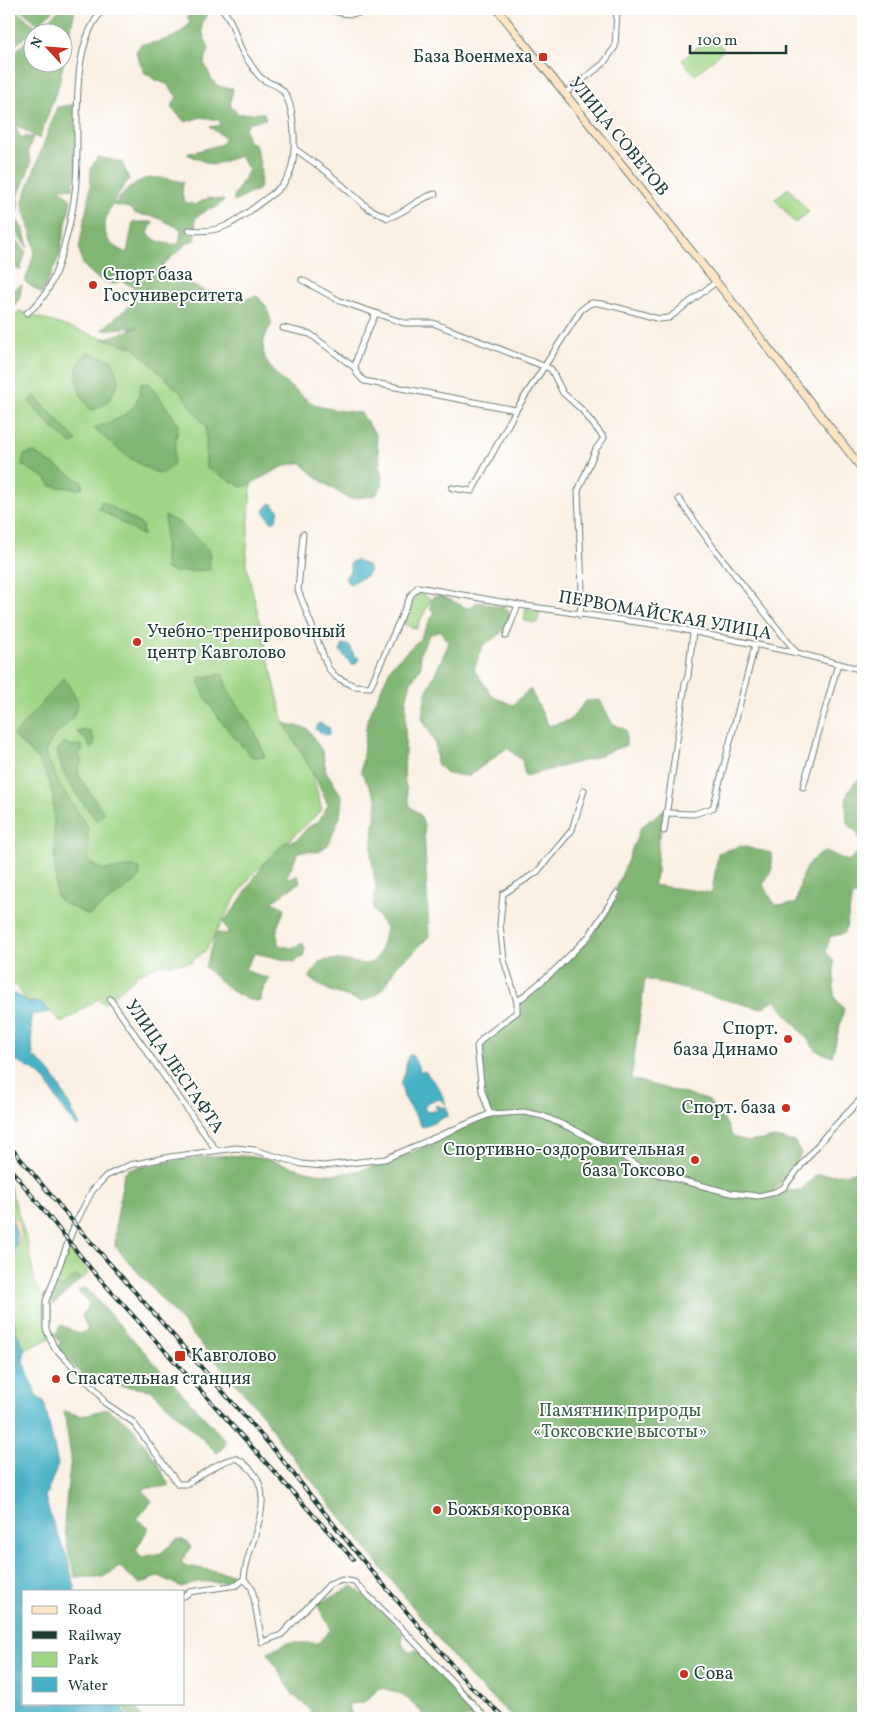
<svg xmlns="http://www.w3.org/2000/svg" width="872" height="1727" font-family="Vollkorn,serif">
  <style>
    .green { fill: #a0d586; stroke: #60895d }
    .forest { fill: #80b673; stroke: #507a54 }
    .sand { fill: #eeda9e; stroke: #868c69 }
    .water { fill: #47b1c5; stroke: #33777c }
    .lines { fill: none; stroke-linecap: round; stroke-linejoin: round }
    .street-casing { stroke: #6c7c71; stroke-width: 7 }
    .secondary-casing { stroke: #6c7c71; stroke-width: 9 }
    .street { stroke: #fff; stroke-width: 5 }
    .secondary { stroke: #fee5c5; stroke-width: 7 }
    .rail-casing { stroke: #1f3d34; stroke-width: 4 }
    .rail { stroke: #fff; stroke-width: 2; stroke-dasharray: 5.5; stroke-linecap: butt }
    .poi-dot { fill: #c8321e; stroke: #fff; stroke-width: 2 }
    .labels { text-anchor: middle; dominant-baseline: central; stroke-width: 4; stroke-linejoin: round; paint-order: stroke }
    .poi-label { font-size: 18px; fill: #1f3d34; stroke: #fff; text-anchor: start }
    .street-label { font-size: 18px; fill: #1f3d34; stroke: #fff }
    .park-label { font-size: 18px; fill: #3f6348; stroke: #fff }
  </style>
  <rect width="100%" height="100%" fill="#fff"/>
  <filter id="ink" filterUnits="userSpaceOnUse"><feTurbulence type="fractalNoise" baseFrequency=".02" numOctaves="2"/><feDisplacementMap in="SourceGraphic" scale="10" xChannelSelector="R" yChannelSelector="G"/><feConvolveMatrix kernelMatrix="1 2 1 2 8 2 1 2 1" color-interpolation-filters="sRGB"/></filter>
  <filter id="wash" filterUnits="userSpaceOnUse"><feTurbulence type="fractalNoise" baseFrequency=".0096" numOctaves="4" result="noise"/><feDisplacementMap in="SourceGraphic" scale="20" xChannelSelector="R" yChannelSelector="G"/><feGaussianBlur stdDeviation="1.12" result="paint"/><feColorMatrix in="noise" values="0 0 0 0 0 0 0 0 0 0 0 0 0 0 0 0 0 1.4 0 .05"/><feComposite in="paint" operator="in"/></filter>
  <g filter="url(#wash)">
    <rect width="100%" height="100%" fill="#faf0e3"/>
    <!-- green -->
    <g class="green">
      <polygon points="712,35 724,50 695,75 682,60"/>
      <polygon points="788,188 809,212 795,223 775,199"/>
      <polygon points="19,311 99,337 139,345 253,456 246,564 283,719 310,765 322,810 255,871 237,895 206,950 191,962 160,965 135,975 135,978 104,1004 98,999 62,1023 41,1002 28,1002 9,977 9,324"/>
      <polygon points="417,592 431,599 416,629 402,623"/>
      <polygon points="526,608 540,611 537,623 524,621"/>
      <polygon points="9,1184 27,1241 35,1283 46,1301 45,1316 50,1338 25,1350 16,1331 9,1303 11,1255 22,1235 12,1217 9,1217"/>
      <polygon points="69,1248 89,1273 81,1279 76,1276 61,1288 55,1284"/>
    </g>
    <!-- forest -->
    <g class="forest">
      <polygon points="9,9 15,9 36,27 9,51"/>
      <polygon points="20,9 55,9 38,24"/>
      <polygon points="60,9 75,9 59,84 39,139 18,126 9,125 9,57 32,36 32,62 62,62 62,32 36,32"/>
      <path d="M185 9 211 10C197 25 202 31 209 49L204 63C213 79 210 88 233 88L230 105 238 114 264 113 266 119 250 122 245 128 248 142 254 143C260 158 263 174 259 189L234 202V196L249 170 240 156 212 165 187 154 222 144 225 138 210 127 221 125 219 120 201 117 185 122 171 108 177 97 167 84 155 80 144 72 136 52 141 44C161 43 178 38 190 23Z"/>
      <path d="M78 104 79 137 73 189 59 187 71 200 59 256 42 294 25 282C28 271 35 257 34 247 33 230 23 218 23 201L57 107Z"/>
      <polygon points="9,126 16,127 20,137 33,137 28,151 31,163 18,198 18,213 9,203 11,191 9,192"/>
      <path d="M98 157 122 162 129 179C111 203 86 238 127 253L133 222H153L148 233C156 243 167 245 179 244L181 229 156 217 136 214 129 208 113 205C138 177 144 173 183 182L182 194 185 202 195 205 208 198 224 200 215 208H210L195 218 196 239 186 244 162 266 172 277 231 302 257 296 266 306 272 324C251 353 271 373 295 390 301 395 308 401 314 404 328 410 346 411 361 413L376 435 383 484 376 495 349 499 321 481 301 463C280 463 261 481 242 487L206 468V427L182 394 133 347 103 339 139 327 101 330 140 297 136 289 121 280 113 284 97 278 83 265 79 249 90 190 91 168Z"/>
      <polygon points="9,208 24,231 28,248 9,224"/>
      <polygon points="9,230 26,252 20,271 9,262"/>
      <polygon points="22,285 19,300 9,316 9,291"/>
      <path d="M87 352 112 360 119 380C112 396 109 406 91 410 81 400 74 380 78 365 79 361 84 356 87 352Z"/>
      <path d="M141 383 150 384 178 423 173 466 161 474C135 465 114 446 94 428 122 417 137 416 141 383Z"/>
      <polygon points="34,395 77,441 72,444 50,426 29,401"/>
      <polygon points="33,452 82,482 83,487 78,489 51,486 45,478 22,465 24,455"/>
      <polygon points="102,501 142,525 143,536 98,508"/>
      <polygon points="165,516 180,523 209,550 210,570 174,572 165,568"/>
      <path d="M439 596C451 598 457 605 468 608L478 602 508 609 511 621 498 636 483 645 474 669 493 697 513 705 530 689 549 726 570 720 586 701 600 700 612 723 626 730V745L591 759 525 776 522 760 507 748 469 776 447 774 437 764 435 743 422 718 426 693 449 643 440 631 429 635 420 653 421 666 411 682 406 700 405 753 404 778 410 806 420 815 424 825 429 936 413 953 398 963 385 986 377 994 363 1002 330 991 309 978 319 962C359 951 375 989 386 928L373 909 376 886 371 855 377 800 361 772 367 720 392 665 419 640 434 613 430 607 433 597Z"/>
      <path d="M222 674 228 690 255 732 265 757H252C232 734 206 708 198 678Z"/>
      <path d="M64 678 78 702 73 718 52 739 45 752 59 784 88 828V861C106 878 120 863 140 868L139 879 89 915 63 903 56 896 53 796C47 766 35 756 13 736Z"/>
      <path d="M284 723 308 729 323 753 326 771 342 797 340 817 328 845 318 852 299 851 286 878 298 876 300 882 272 902 285 908 277 928 278 945 292 948 303 943 305 949 303 957 294 962 255 953 245 969 258 976 270 978 262 992 261 1001C239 1002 221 981 205 967L216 933 229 934 223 922 235 908 262 866 285 842 297 840 307 828 319 821 328 805 312 771Z"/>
      <polygon points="84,730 91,732 95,742 91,750 88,742 77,732"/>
      <path d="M64 742 73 746 80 745 83 748 79 755 82 762 78 769 79 776 104 813 96 820C80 798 60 778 58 750Z"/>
      <path d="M863 776V894L852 897 845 933 830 937 826 952 834 962V997L844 1009 832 1057 817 1051 775 1000 763 1008 754 1007 645 979 631 1079 708 1100 726 1123 732 1136 747 1142 775 1138 795 1142 801 1153 795 1166 772 1192 801 1190 816 1175 845 1174 863 1170V1718H514L469 1677 279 1440 263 1415 115 1246 116 1224 124 1173 129 1169C170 1162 211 1152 253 1157 282 1160 308 1177 338 1174 392 1168 441 1136 491 1117L484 1091 479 1047 501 1026 520 1017V1002L591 938 618 894 616 889 641 827 666 808 658 844 657 872 653 885 712 893 718 853 741 846 771 853 772 869 763 885 775 905 796 904C802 877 800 865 826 851L848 861 861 849 858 834 847 823C846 801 843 790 863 776Z"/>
      <polygon points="76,1276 81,1279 53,1305 51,1296 55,1284 61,1288"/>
      <polygon points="85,1287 225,1440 225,1446 217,1453 151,1390 108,1384 97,1373 90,1380 73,1366 57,1346 61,1343 55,1335 61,1325 79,1334 88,1330 82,1316 89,1304 78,1291"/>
      <polygon points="107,1409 131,1425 157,1462 169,1486 142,1489 152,1501 137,1519 149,1527 136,1550 141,1557 161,1553 177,1539 187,1541 191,1548 181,1561 186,1566 232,1574 230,1582 197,1582 181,1587 159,1576 140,1584 120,1567 103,1577 76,1577 69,1556 64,1522 71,1457 64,1411 81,1416"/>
      <path d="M353 1586 393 1621 403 1633 402 1644 407 1651 418 1650 480 1718H424C417 1702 397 1690 380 1688L364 1702 348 1704 353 1718H311L310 1709 293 1695 268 1653 287 1643H318L331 1629 317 1604Z"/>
      <polygon points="123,1703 135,1703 141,1718 130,1718"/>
    </g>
    <!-- sand -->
    <polygon class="sand" points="9,1217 18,1219 22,1235 16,1247 17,1235"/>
    <!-- water -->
    <g class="water">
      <polygon points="272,503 279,511 276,520 271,522 264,511 268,505"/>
      <polygon points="355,560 368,566 370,570 366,576 349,584 345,578 350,571 350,563"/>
      <polygon points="343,644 350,646 354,656 359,658 356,664 352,665 340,651"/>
      <polygon points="319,723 330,728 329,734 325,735 315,729"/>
      <path d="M9 992 22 997 28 1003 41 1002 50 1012 31 1015 33 1057C57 1071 66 1102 80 1125L77 1127 61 1107 47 1082 38 1073 9 1057Z"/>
      <path d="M409 1055H412L421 1072 425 1071 439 1088 446 1104 439 1099 428 1102 424 1108 428 1112 439 1110 435 1107 436 1105 444 1108 446 1106 448 1116C439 1119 430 1126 422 1127L404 1097 400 1082C408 1073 404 1064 409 1055Z"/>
      <path d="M9 1218 12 1219C15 1228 19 1238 15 1248 13 1255 9 1259 9 1267 9 1275 12 1280 9 1287Z"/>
      <polygon points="9,1303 16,1331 25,1350 23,1360 37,1397 44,1401 58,1465 45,1497 51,1518 67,1557 75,1587 74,1591 24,1591 24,1703 115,1703 121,1704 128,1718 9,1718"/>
    </g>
  </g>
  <g filter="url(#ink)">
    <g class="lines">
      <!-- street casing -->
      <g class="street-casing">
        <g id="street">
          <path d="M327 9C344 15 355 16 372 9"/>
          <polyline points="564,94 603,64 615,47 617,9"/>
          <path d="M295 149 327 172 368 208 388 218C407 212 416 199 435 194"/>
          <path d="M189 230C218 234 233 224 255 207 267 197 280 191 288 177 298 160 296 102 281 89 276 84 267 83 261 78 255 72 250 63 245 56 235 42 235 22 222 9"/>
          <polyline points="302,280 340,301 404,323 433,323 551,369 563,393 582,410 604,438 596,449 578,491 582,589 580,615"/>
          <path d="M27 313C33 308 39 303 43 297 59 276 72 218 75 192 82 139 65 48 104 9"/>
          <path d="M376 313C371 325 351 361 356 372 358 375 362 379 364 381L516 410 581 310C584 308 588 304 592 303 601 301 647 316 659 319L669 318 716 282"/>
          <polyline points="283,328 310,334 355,368"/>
          <polyline points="452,488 472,491 516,410"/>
          <polyline points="679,499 713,547 796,652"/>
          <polyline points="303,534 298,590 328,668 336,677 354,686 370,687 411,595 418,587 519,605 671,627 797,653 863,670"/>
          <polyline points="506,636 518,605"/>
          <polyline points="803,787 838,664"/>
          <polyline points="584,790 572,830 537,872 503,894 500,924 504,960 517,1002 555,970 589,936 617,893"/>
          <polyline points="666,813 694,814 713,808 755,645"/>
          <polyline points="664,831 685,684 688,676 693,632"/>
          <polyline points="110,999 216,1150"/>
          <polyline points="490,1114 482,1091 477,1046 483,1038 517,1012 517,1002"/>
          <polyline points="184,1596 190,1592 237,1585 244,1579"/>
          <path d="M486 1718 407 1634 354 1582 342 1580 329 1585 281 1635 262 1642 252 1588 244 1579C246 1545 278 1501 252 1471 248 1467 243 1461 237 1459 226 1456 197 1478 186 1484H178L133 1422 105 1403 98 1392 54 1347 46 1329V1301L75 1224 92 1191 106 1176 130 1165 170 1157 236 1148 254 1150 302 1164 323 1166 385 1159 490 1114 524 1112 543 1116 575 1130 650 1172 730 1193 758 1196 772 1193 783 1188 826 1135 863 1097"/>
        </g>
      </g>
      <!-- secondary casing -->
      <g class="secondary-casing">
        <polyline id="secondary" points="497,9 738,309 863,470"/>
      </g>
      <!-- street -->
      <use href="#street" class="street"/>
      <!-- secondary -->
      <use href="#secondary" class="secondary"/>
      <!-- rail casing -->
      <g class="rail-casing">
        <g id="rail">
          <polyline points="9,1145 75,1224 276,1452 359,1556 470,1686 505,1718"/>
          <polyline points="9,1167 91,1269 353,1559"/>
        </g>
      </g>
      <!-- rail -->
      <use href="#rail" class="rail"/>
    </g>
  </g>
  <!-- markers -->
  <g class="poi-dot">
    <rect x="538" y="52" width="10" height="10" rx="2.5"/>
    <circle cx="93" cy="285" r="5"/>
    <circle cx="137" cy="642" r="5"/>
    <circle cx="788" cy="1039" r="5"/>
    <circle cx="786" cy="1108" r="5"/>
    <circle cx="695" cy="1160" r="5"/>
    <rect x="174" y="1350" width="12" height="12" rx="2.5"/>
    <circle cx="56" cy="1379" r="5"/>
    <circle cx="437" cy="1510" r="5"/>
    <circle cx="684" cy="1674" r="5"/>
  </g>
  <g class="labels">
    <!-- poi labels -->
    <g class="poi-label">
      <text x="533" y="57" text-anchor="end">База Военмеха</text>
      <text x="103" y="275">Спорт база<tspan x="103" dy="21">Госуниверситета</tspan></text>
      <text x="147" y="632">Учебно-тренировочный<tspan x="147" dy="21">центр Кавголово</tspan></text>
      <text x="778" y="1029" text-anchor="end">Спорт.<tspan x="778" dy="21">база Динамо</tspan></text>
      <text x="776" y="1108" text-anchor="end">Спорт. база</text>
      <text x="685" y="1150" text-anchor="end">Спортивно-оздоровительная<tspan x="685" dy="21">база Токсово</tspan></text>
      <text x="191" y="1356">Кавголово</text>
      <text x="66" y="1379">Спасательная станция</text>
      <text x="447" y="1510">Божья коровка</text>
      <text x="694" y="1674">Сова</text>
    </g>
    <!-- street labels -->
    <g class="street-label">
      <text transform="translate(618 137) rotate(51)">УЛИЦА СОВЕТОВ</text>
      <text transform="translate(665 616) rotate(10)">ПЕРВОМАЙСКАЯ УЛИЦА</text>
      <text transform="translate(174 1067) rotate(55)">УЛИЦА ЛЕСГАФТА</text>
    </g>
    <!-- park labels -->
    <g class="park-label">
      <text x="620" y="1411">Памятник природы<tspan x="620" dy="21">«Токсовские высоты»</tspan></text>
    </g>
  </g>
  <!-- margin -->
  <rect width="872" height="1727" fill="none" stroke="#fff" stroke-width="30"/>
  <!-- legend -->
  <rect x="22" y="1590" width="162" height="115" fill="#ffffff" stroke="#a5b1ae"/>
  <rect x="32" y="1606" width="25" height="8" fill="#fee5c5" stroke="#a5b1ae"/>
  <text x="68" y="1614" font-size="15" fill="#1f3d34">Road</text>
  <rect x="32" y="1631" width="25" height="8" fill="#1f3d34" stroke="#a5b1ae"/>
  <text x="68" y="1640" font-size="15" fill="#1f3d34">Railway</text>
  <rect x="32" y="1652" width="25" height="15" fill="#a0d586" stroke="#a5b1ae"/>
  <text x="68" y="1664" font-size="15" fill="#1f3d34">Park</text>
  <rect x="32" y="1677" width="25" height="15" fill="#47b1c5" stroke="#a5b1ae"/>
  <text x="68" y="1690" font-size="15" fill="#1f3d34">Water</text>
  <!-- north arrow -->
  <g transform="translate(48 48) rotate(296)"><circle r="24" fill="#ffffff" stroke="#a5b1ae"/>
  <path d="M0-4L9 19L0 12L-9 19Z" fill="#c8321e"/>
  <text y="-8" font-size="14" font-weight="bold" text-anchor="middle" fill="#1f3d34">N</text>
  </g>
  <!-- scale -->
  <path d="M690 45v8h96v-8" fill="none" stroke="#1f3d34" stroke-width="2.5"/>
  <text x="697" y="45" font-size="15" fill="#1f3d34" stroke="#ffffff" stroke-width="4" paint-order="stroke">100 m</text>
</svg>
